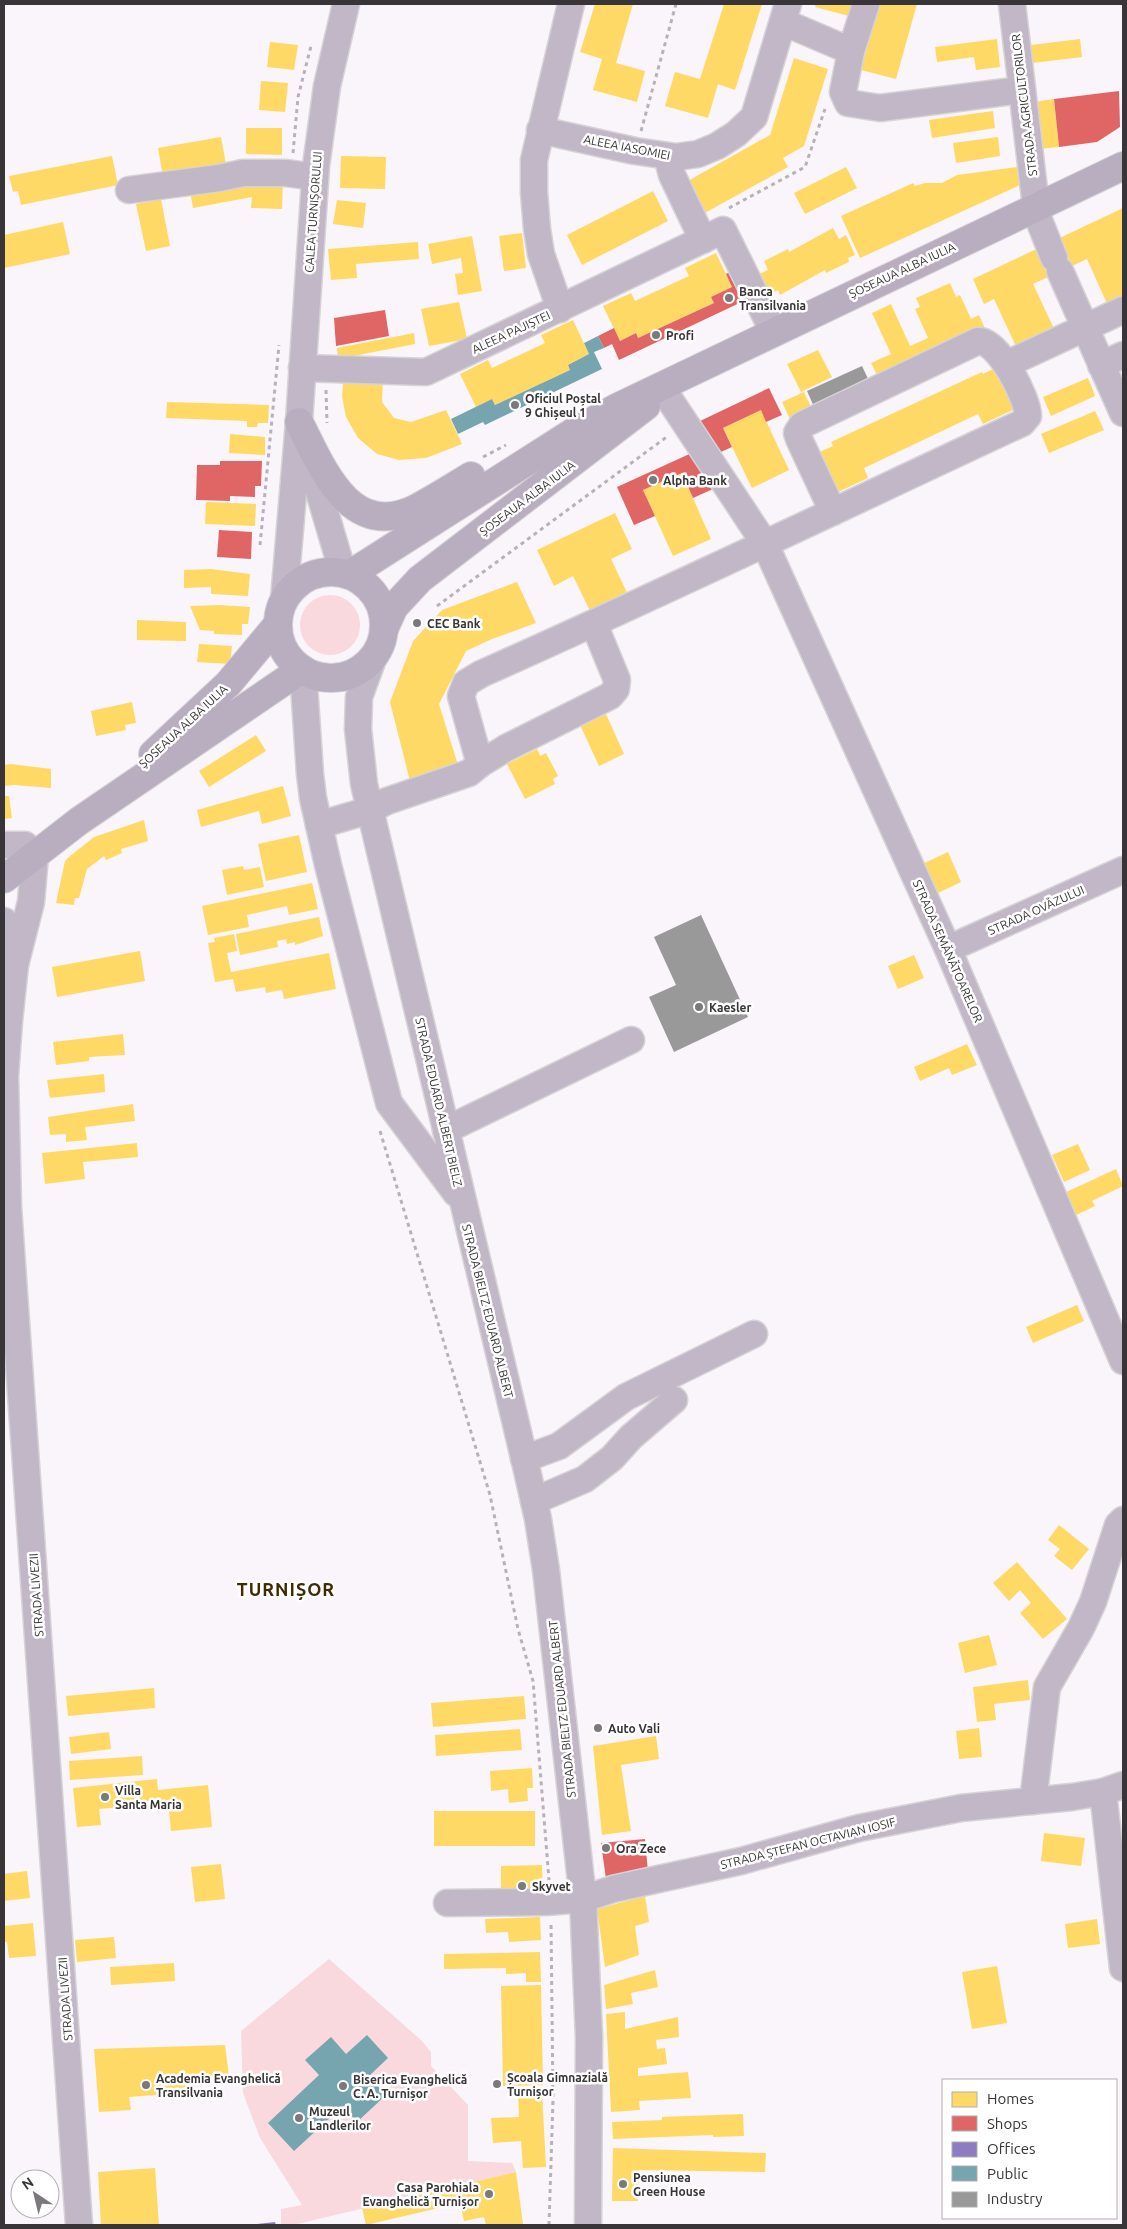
<svg xmlns="http://www.w3.org/2000/svg" width="1127" height="2229" font-family="Ubuntu,sans-serif">
  <style>
    .green { fill: #f9d9dd }
    .homes { fill: #ffd966 }
    .shops { fill: #e06666 }
    .offices { fill: #8e7cc3 }
    .public { fill: #76a5af }
    .industry { fill: #999 }
    .lines { fill: none; stroke-linecap: round; stroke-linejoin: round }
    .minor-casing { stroke: #d6d3d6; stroke-width: 29 }
    .major-casing { stroke: #d6d3d6; stroke-width: 30 }
    .path { stroke: #b8b0bb; stroke-width: 3; stroke-dasharray: 4 4; stroke-linecap: butt }
    .minor { stroke: #c1b7c7; stroke-width: 26 }
    .major { stroke: #b9adc0; stroke-width: 28 }
    .poi-dot { fill: #7c787b; stroke: #fff; stroke-width: 2 }
    .labels { text-anchor: middle; dominant-baseline: central; stroke-width: 5; stroke-linejoin: round; paint-order: stroke }
    .street-label { font-size: 12px; fill: #383437; stroke: #fff }
    .poi-label { font-size: 12px; font-weight: bold; fill: #383437; stroke: #fff; text-anchor: start }
    .district-label { font-size: 18px; font-weight: bold; letter-spacing: 1px; fill: #402b04; stroke: #fff }
  </style>
  <rect width="100%" height="100%" fill="#faf5fa"/>
  <!-- green -->
  <g class="green">
    <circle cx="330" cy="625" r="30"/>
    <polygon points="329,1959 421,2040 431,2052 431,2066 468,2105 468,2161 512,2163 516,2172 293,2225 281,2225 281,2209 302,2205 260,2138 243,2093 241,2031"/>
  </g>
  <!-- homes -->
  <g class="homes">
    <polygon points="595,4 633,4 616,63 645,71 637,102 593,90 602,59 580,52"/>
    <polygon points="724,4 762,4 735,90 718,84 708,118 665,106 675,72 700,79"/>
    <polygon points="816,4 852,4 849,16 815,7"/>
    <polygon points="879,4 917,4 896,79 861,70"/>
    <polygon points="997,39 1000,67 976,70 974,57 937,62 935,47"/>
    <polygon points="1080,39 1082,57 1033,63 1031,45"/>
    <polygon points="270,42 298,45 294,70 267,67"/>
    <polygon points="794,58 828,69 804,146 783,158 788,167 703,214 686,182 770,135"/>
    <polygon points="261,81 288,83 285,112 259,110"/>
    <polygon points="1054,99 1059,147 1039,149 1034,102"/>
    <polygon points="993,111 995,128 932,138 929,120"/>
    <polygon points="246,128 282,128 282,155 246,154"/>
    <polygon points="221,137 227,170 164,182 158,148"/>
    <polygon points="998,137 1000,156 956,163 953,143"/>
    <polygon points="112,156 118,185 21,205 18,191 13,192 9,176"/>
    <polygon points="341,156 386,157 385,189 340,188"/>
    <polygon points="846,167 857,188 805,214 794,193"/>
    <polygon points="1017,167 1020,185 860,258 841,216 913,183 915,186 925,183 942,183 957,175"/>
    <polygon points="283,180 282,209 251,208 252,197 193,208 190,191"/>
    <polygon points="653,191 668,221 582,265 567,235"/>
    <polygon points="161,199 170,246 146,251 136,204"/>
    <polygon points="337,200 366,203 363,228 333,224"/>
    <polygon points="1123,208 1123,301 1109,308 1087,259 1033,284 1057,335 1019,353 994,299 984,304 973,279"/>
    <polygon points="63,222 70,254 4,268 4,235"/>
    <polygon points="833,228 839,239 846,235 855,255 848,258 849,262 826,273 825,270 780,295 778,290 769,295 759,274 768,270 764,261 788,249 789,252"/>
    <polygon points="522,233 526,268 504,271 499,236"/>
    <polygon points="472,236 482,291 458,295 455,274 463,273 461,258 432,264 428,244"/>
    <polygon points="418,242 419,259 356,264 357,278 331,280 328,249"/>
    <polygon points="716,253 732,287 711,297 714,303 638,338 636,333 620,341 603,306 631,293 635,301 689,276 685,268"/>
    <polygon points="950,283 956,297 960,295 971,319 979,315 986,331 879,379 871,363 891,354 872,313 891,304 910,346 928,338 915,309 920,307 916,298"/>
    <polygon points="459,302 467,339 429,346 421,309"/>
    <polygon points="573,320 589,354 568,365 570,370 495,405 492,399 476,407 460,374 488,360 492,368 545,343 541,335"/>
    <polygon points="414,333 415,344 338,359 337,348"/>
    <polygon points="818,350 832,377 801,392 787,364"/>
    <polygon points="995,368 1015,409 983,424 978,414 864,468 868,478 836,493 817,453 833,446 831,442 982,372 983,374"/>
    <polygon points="344,374 383,379 382,402 394,418 411,422 446,410 462,444 426,458 399,460 377,454 358,438 346,417 342,396"/>
    <polygon points="1088,378 1095,396 1051,416 1043,397"/>
    <polygon points="804,392 812,409 790,419 782,402"/>
    <polygon points="167,402 269,405 268,423 258,423 257,427 247,427 247,421 166,418"/>
    <polygon points="761,410 789,470 752,488 723,428"/>
    <polygon points="1095,411 1104,430 1049,453 1041,434"/>
    <polygon points="230,434 265,437 265,455 229,453"/>
    <polygon points="682,473 711,539 673,556 643,490"/>
    <polygon points="206,502 256,504 255,526 205,524"/>
    <polygon points="615,513 632,549 611,559 630,599 593,617 573,576 554,586 537,550"/>
    <polygon points="211,569 250,574 248,596 211,594 211,587 184,588 184,570"/>
    <polygon points="517,582 536,623 492,639 466,651 439,704 458,765 410,781 390,702 413,641 442,610"/>
    <polygon points="220,605 250,607 248,624 242,624 242,635 214,634 214,631 200,630 190,606"/>
    <polygon points="137,620 186,622 186,641 137,640"/>
    <polygon points="199,644 232,646 230,664 197,662"/>
    <polygon points="132,702 136,723 125,725 126,730 96,736 91,711"/>
    <polygon points="606,714 624,754 599,766 580,725"/>
    <polygon points="256,735 266,751 209,787 199,771"/>
    <polygon points="537,749 540,756 546,753 558,776 553,779 555,784 525,799 507,764"/>
    <polygon points="11,764 51,769 51,788 14,785 4,786 4,765"/>
    <polygon points="283,786 291,816 262,824 259,811 201,827 197,810"/>
    <polygon points="4,796 9,796 12,818 4,819"/>
    <polygon points="144,820 148,841 121,849 122,853 106,860 104,856 87,869 79,898 75,898 74,905 56,903 65,861 69,857 94,837"/>
    <polygon points="299,835 307,872 266,881 258,844"/>
    <polygon points="948,852 961,882 934,895 920,865"/>
    <polygon points="243,866 244,870 260,867 264,887 227,895 222,870"/>
    <polygon points="312,883 318,909 289,915 287,906 247,915 249,927 208,935 202,906"/>
    <polygon points="319,917 323,936 295,945 295,942 287,944 286,939 277,941 278,947 240,955 236,934"/>
    <polygon points="234,934 237,951 227,953 231,972 329,953 336,989 284,999 282,990 266,993 265,987 236,992 233,979 215,982 208,943 215,942 214,938"/>
    <polygon points="140,951 145,981 57,997 52,967"/>
    <polygon points="914,955 924,978 898,989 888,966"/>
    <polygon points="123,1034 125,1055 89,1057 89,1061 56,1065 53,1042"/>
    <polygon points="967,1044 977,1065 952,1075 949,1068 920,1081 914,1067"/>
    <polygon points="104,1074 105,1092 50,1098 47,1080"/>
    <polygon points="133,1104 135,1121 85,1127 87,1140 66,1142 66,1134 50,1135 48,1117"/>
    <polygon points="137,1143 138,1157 83,1162 85,1179 45,1184 42,1153"/>
    <polygon points="1078,1144 1090,1170 1064,1182 1052,1155"/>
    <polygon points="1116,1169 1123,1186 1092,1201 1095,1206 1072,1217 1062,1194"/>
    <polygon points="1077,1305 1084,1321 1033,1343 1026,1327"/>
    <polygon points="1059,1525 1089,1549 1072,1570 1054,1556 1060,1549 1048,1540"/>
    <polygon points="1017,1562 1067,1619 1043,1639 1020,1613 1031,1603 1020,1590 1009,1601 993,1583"/>
    <polygon points="989,1635 997,1665 965,1673 958,1643"/>
    <polygon points="1028,1680 1030,1700 994,1704 996,1720 977,1722 973,1687"/>
    <polygon points="154,1688 155,1708 68,1716 66,1696"/>
    <polygon points="524,1696 526,1719 433,1727 431,1703"/>
    <polygon points="979,1728 982,1757 959,1759 956,1731"/>
    <polygon points="520,1729 522,1750 436,1756 435,1735"/>
    <polygon points="109,1732 111,1749 71,1754 69,1737"/>
    <polygon points="656,1736 659,1759 621,1765 631,1831 602,1835 593,1746"/>
    <polygon points="142,1756 143,1775 70,1780 69,1761"/>
    <polygon points="532,1768 533,1788 527,1788 528,1801 509,1803 508,1789 491,1791 490,1771"/>
    <polygon points="157,1779 158,1790 208,1785 212,1827 171,1831 169,1810 165,1810 165,1803 99,1809 101,1825 77,1827 73,1788"/>
    <rect x="434" y="1811" width="101" height="35"/>
    <polygon points="1044,1833 1085,1838 1081,1866 1041,1861"/>
    <polygon points="221,1864 225,1899 195,1902 191,1867"/>
    <polygon points="542,1865 543,1894 501,1894 501,1866"/>
    <polygon points="27,1871 30,1898 4,1901 4,1874"/>
    <polygon points="645,1896 649,1922 635,1926 639,1955 605,1967 597,1909"/>
    <polygon points="540,1917 541,1940 509,1942 508,1932 486,1933 485,1919"/>
    <polygon points="1097,1919 1100,1944 1068,1948 1065,1924"/>
    <polygon points="33,1923 36,1956 9,1958 7,1942 4,1942 4,1926"/>
    <polygon points="114,1937 116,1958 77,1962 75,1940"/>
    <polygon points="540,1952 541,1982 526,1982 526,1973 506,1974 506,1968 444,1969 444,1954"/>
    <polygon points="174,1963 175,1981 111,1985 110,1967"/>
    <polygon points="997,1966 1007,2023 972,2029 962,1972"/>
    <polygon points="655,1970 658,1987 631,1993 633,2004 606,2009 604,1985"/>
    <polygon points="541,1985 543,2085 503,2086 501,1986"/>
    <polygon points="625,2012 625,2029 678,2017 679,2037 656,2040 657,2049 665,2048 667,2064 638,2068 638,2076 688,2072 691,2098 639,2101 640,2110 611,2112 606,2014"/>
    <polygon points="225,2045 229,2076 194,2078 194,2092 129,2097 131,2110 99,2112 94,2049"/>
    <polygon points="542,2092 546,2167 523,2168 521,2141 493,2143 491,2118 519,2117 518,2093"/>
    <polygon points="743,2114 744,2136 713,2137 713,2135 613,2139 612,2122 662,2120 662,2117"/>
    <polygon points="613,2148 766,2153 765,2172 639,2170 638,2201 612,2201"/>
    <polygon points="155,2168 159,2225 101,2225 98,2172"/>
    <polygon points="516,2172 523,2224 486,2225 484,2217 464,2221 460,2203 366,2225 362,2208"/>
  </g>
  <!-- shops -->
  <g class="shops">
    <polygon points="1119,91 1120,127 1097,142 1059,147 1054,99"/>
    <polygon points="734,270 748,299 619,360 612,344 604,348 598,336 614,328 620,341 636,333 638,338 714,303 711,297 732,287 726,274"/>
    <polygon points="385,310 389,336 336,346 334,318"/>
    <polygon points="769,388 782,415 766,422 761,410 723,428 732,447 714,455 698,422"/>
    <polygon points="696,451 713,489 693,498 682,473 643,490 655,516 634,525 617,487"/>
    <polygon points="220,461 262,461 261,486 255,486 255,497 230,496 230,501 196,500 197,465 220,465"/>
    <polygon points="219,530 252,532 251,559 217,557"/>
    <polygon points="645,1839 648,1872 606,1879 601,1843"/>
  </g>
  <!-- offices -->
  <polygon class="offices" points="275,2222 276,2225 257,2225 257,2224"/>
  <!-- public -->
  <g class="public">
    <polygon points="598,336 604,348 594,352 602,369 485,425 483,422 458,434 451,419 492,399 495,405 570,370 568,365 589,354 584,343"/>
    <polygon points="367,2035 388,2058 369,2076 386,2095 357,2122 343,2106 294,2151 268,2123 319,2075 305,2060 331,2037 346,2054"/>
  </g>
  <!-- industry -->
  <g class="industry">
    <polygon points="862,366 870,383 815,409 807,391"/>
    <polygon points="701,915 748,1017 674,1052 649,997 676,985 654,937"/>
  </g>
  <g class="lines">
    <!-- minor casing -->
    <g class="minor-casing">
      <g id="minor">
        <polyline points="1012,4 1037,215 1054,258"/>
        <polyline points="783,22 851,51 843,92 848,103 880,108 1021,90"/>
        <polyline points="851,51 866,4"/>
        <polyline points="540,130 635,151 676,157 698,154 717,146 736,134 754,117 788,4"/>
        <polyline points="667,156 672,175 703,240"/>
        <polyline points="129,190 219,178 243,173 286,173 315,177"/>
        <polyline points="1060,271 1123,413"/>
        <polyline points="560,309 541,254 537,229 534,192 534,160 571,4"/>
        <polyline points="1007,364 1123,310"/>
        <polyline points="1101,365 1123,355"/>
        <polyline points="302,368 426,372 723,230 773,331"/>
        <polyline points="664,391 765,544 948,949 1123,1361"/>
        <polyline points="307,451 343,573"/>
        <polyline points="284,600 299,422 316,166 327,86 346,4"/>
        <polyline points="374,656 359,697 358,729 364,784 526,1466 538,1519 546,1570 583,1899 589,2037 588,2225"/>
        <polyline points="303,670 310,774 313,798 328,865 389,1103 456,1193"/>
        <polyline points="480,764 506,748 610,696 616,689 617,680 594,624"/>
        <path d="M319 825 370 810 387 801 469 773 480 764 461 696 466 683 481 674C663 593 842 507 1022 423L1028 416C1028 399 998 339 978 341L802 425 797 433 799 439 833 512"/>
        <polyline points="4,845 25,845 35,855 31,902 15,965 9,1021 5,1076 8,1207 79,2225"/>
        <polyline points="4,921 15,964"/>
        <polyline points="948,949 1123,870"/>
        <polyline points="446,1130 631,1040"/>
        <polyline points="524,1459 559,1446 626,1397 754,1334"/>
        <polyline points="534,1501 585,1479 612,1458 631,1437 674,1400"/>
        <polyline points="1103,1792 1123,1968"/>
        <polyline points="1033,1801 1047,1687 1081,1628 1093,1602 1118,1525 1123,1520"/>
        <polyline points="447,1903 546,1902 583,1899 613,1889 741,1861 859,1828 961,1808 1072,1797 1103,1792 1123,1785"/>
      </g>
    </g>
    <!-- major casing -->
    <g class="major-casing">
      <g id="major">
        <path d="M299 422C322 467 349 540 415 509 434 499 453 487 471 476"/>
        <circle cx="331" cy="625" r="53"/>
        <polyline points="349,575 575,431 616,408 1123,166"/>
        <polyline points="384,629 394,607 420,579 646,406"/>
        <polyline points="153,754 228,684 278,624"/>
        <polyline points="4,879 79,821 302,669"/>
      </g>
    </g>
    <!-- path -->
    <g class="path">
      <polyline points="641,131 676,4"/>
      <polyline points="293,153 298,97 311,46"/>
      <polyline points="729,208 805,167 825,109"/>
      <polyline points="326,390 327,423"/>
      <polyline points="483,457 506,445"/>
      <polyline points="260,545 279,345"/>
      <polyline points="437,606 668,436"/>
      <polyline points="380,1131 490,1495 518,1629 533,1681 549,1880"/>
      <polyline points="549,2225 553,2100 551,1923"/>
    </g>
    <!-- minor -->
    <use href="#minor" class="minor"/>
    <!-- major -->
    <use href="#major" class="major"/>
  </g>
  <!-- markers -->
  <g class="poi-dot">
    <circle cx="729" cy="298" r="5"/>
    <circle cx="656" cy="335" r="5"/>
    <circle cx="515" cy="405" r="5"/>
    <circle cx="653" cy="480" r="5"/>
    <circle cx="417" cy="623" r="5"/>
    <circle cx="699" cy="1007" r="5"/>
    <circle cx="598" cy="1728" r="5"/>
    <circle cx="105" cy="1797" r="5"/>
    <circle cx="606" cy="1848" r="5"/>
    <circle cx="522" cy="1886" r="5"/>
    <circle cx="497" cy="2084" r="5"/>
    <circle cx="146" cy="2085" r="5"/>
    <circle cx="343" cy="2086" r="5"/>
    <circle cx="299" cy="2118" r="5"/>
    <circle cx="623" cy="2184" r="5"/>
    <circle cx="489" cy="2194" r="5"/>
  </g>
  <g class="labels">
    <!-- street labels -->
    <g class="street-label">
      <text transform="translate(1024 105) rotate(-97)">STRADA AGRICULTORILOR</text>
      <text transform="translate(627 147) rotate(11)">ALEEA IASOMIEI</text>
      <text transform="translate(313 212) rotate(-86)">CALEA TURNIȘORULUI</text>
      <text transform="translate(902 270) rotate(-25)">ȘOSEAUA ALBA IULIA</text>
      <text transform="translate(511 332) rotate(-25)">ALEEA PAJIȘTEI</text>
      <text transform="translate(527 498) rotate(-37)">ȘOSEAUA ALBA IULIA</text>
      <text transform="translate(183 726) rotate(-43)">ȘOSEAUA ALBA IULIA</text>
      <text transform="translate(1036 910) rotate(-24)">STRADA OVĂZULUI</text>
      <text transform="translate(948 951) rotate(66)">STRADA SEMĂNĂTOARELOR</text>
      <text transform="translate(439 1102) rotate(77)">STRADA EDUARD ALBERT BIELZ</text>
      <text transform="translate(488 1311) rotate(76)">STRADA BIELTZ EDUARD ALBERT</text>
      <text transform="translate(36 1595) rotate(-94)">STRADA LIVEZII</text>
      <text transform="translate(562 1709) rotate(-96)">STRADA BIELTZ EDUARD ALBERT</text>
      <text transform="translate(808 1843) rotate(-14)">STRADA ȘTEFAN OCTAVIAN IOSIF</text>
      <text transform="translate(65 1999) rotate(-94)">STRADA LIVEZII</text>
    </g>
    <!-- poi labels -->
    <g class="poi-label">
      <text x="739" y="291">Banca<tspan x="739" dy="14">Transilvania</tspan></text>
      <text x="666" y="335">Profi</text>
      <text x="525" y="398">Oficiul Poștal<tspan x="525" dy="14">9 Ghișeul 1</tspan></text>
      <text x="663" y="480">Alpha Bank</text>
      <text x="427" y="623">CEC Bank</text>
      <text x="709" y="1007">Kaesler</text>
      <text x="608" y="1728">Auto Vali</text>
      <text x="115" y="1790">Villa<tspan x="115" dy="14">Santa Maria</tspan></text>
      <text x="616" y="1848">Ora Zece</text>
      <text x="532" y="1886">Skyvet</text>
      <text x="507" y="2077">Școala Gimnazială<tspan x="507" dy="14">Turnișor</tspan></text>
      <text x="156" y="2078">Academia Evanghelică<tspan x="156" dy="14">Transilvania</tspan></text>
      <text x="353" y="2079">Biserica Evanghelică<tspan x="353" dy="14">C. A. Turnișor</tspan></text>
      <text x="309" y="2111">Muzeul<tspan x="309" dy="14">Landlerilor</tspan></text>
      <text x="633" y="2177">Pensiunea<tspan x="633" dy="14">Green House</tspan></text>
      <text x="479" y="2187" text-anchor="end">Casa Parohiala<tspan x="479" dy="14">Evanghelică Turnișor</tspan></text>
    </g>
    <!-- district labels -->
    <g class="district-label">
      <text x="286" y="1589">TURNIȘOR</text>
    </g>
  </g>
  <!-- border -->
  <rect width="1127" height="2229" fill="none" stroke="#383437" stroke-width="10"/>
  <!-- legend -->
  <rect x="942" y="2079" width="175" height="140" fill="#ffffff" stroke="#afaeaf"/>
  <rect x="952" y="2092" width="25" height="15" fill="#ffd966" stroke="#afaeaf"/>
  <text x="987" y="2104" font-size="15" fill="#383437">Homes</text>
  <rect x="952" y="2116" width="25" height="15" fill="#e06666" stroke="#afaeaf"/>
  <text x="987" y="2129" font-size="15" fill="#383437">Shops</text>
  <rect x="952" y="2142" width="25" height="15" fill="#8e7cc3" stroke="#afaeaf"/>
  <text x="987" y="2154" font-size="15" fill="#383437">Offices</text>
  <rect x="952" y="2166" width="25" height="15" fill="#76a5af" stroke="#afaeaf"/>
  <text x="987" y="2179" font-size="15" fill="#383437">Public</text>
  <rect x="952" y="2192" width="25" height="15" fill="#999999" stroke="#afaeaf"/>
  <text x="987" y="2204" font-size="15" fill="#383437">Industry</text>
  <!-- north arrow -->
  <g transform="translate(35 2194) rotate(325)"><circle r="24" fill="#ffffff" stroke="#afaeaf"/>
  <path d="M0-4L9 19L0 12L-9 19Z" fill="#7c787b"/>
  <text y="-8" font-size="14" font-weight="bold" text-anchor="middle" fill="#383437">N</text>
  </g>
</svg>
